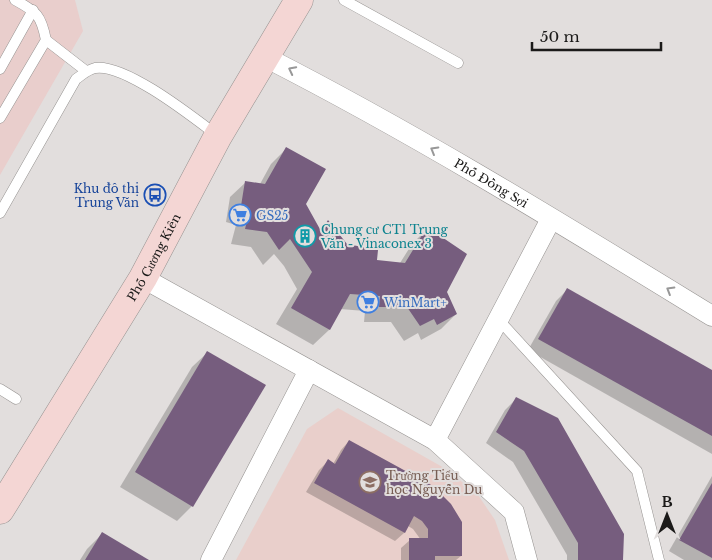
<svg xmlns="http://www.w3.org/2000/svg" width="712" height="560" font-family="'Libre Baskerville',serif">
  <style>
    .commercial { fill: #e9cecc }
    .education { fill: #e9cfcb }
    .shadow { fill: #0003 }
    .building { fill: #765d7e }
    .lines { fill: none; stroke-linecap: round; stroke-linejoin: round }
    .lane-casing { stroke: #959290; stroke-width: 11 }
    .street-casing { stroke: #959290; stroke-width: 21 }
    .secondary-casing { stroke: #959290; stroke-width: 29 }
    .lane { stroke: #fff; stroke-width: 10 }
    .street { stroke: #fff; stroke-width: 20 }
    .secondary { stroke: #f4d6d4; stroke-width: 28 }
    .oneway { stroke: #989898 }
    .labels { text-anchor: middle; dominant-baseline: central; stroke-width: 4; stroke-linejoin: round; paint-order: stroke }
    .street-label { font-size: 12px; fill: #1b1a19; stroke: #e2dedd }
    .transit-label { font-size: 12px; fill: #164399; stroke: #e2dedd; text-anchor: end }
    .shop-label { font-size: 12px; fill: #366cbe; stroke: #e2dedd; text-anchor: start }
    .culture-label { font-size: 12px; fill: #0d838f; stroke: #e2dedd; text-anchor: start }
    .education-label { font-size: 12px; fill: #785e54; stroke: #e2dedd; text-anchor: start }
  </style>
  <rect width="100%" height="100%" fill="#e2dedd"/>
  <!-- commercial -->
  <polygon class="commercial" points="0,0 75,0 83,31 0,175"/>
  <!-- education -->
  <polygon class="education" points="338,408 446,469 478,495 495,520 509,560 236,560 307,429"/>
  <!-- shadow -->
  <g class="shadow">
    <polygon points="287,148 304,204 319,230 328,222 346,245 376,261 400,263 412,244 427,229 446,291 456,314 441,329 421,340 418,333 404,341 391,322 364,322 365,311 340,309 329,330 313,345 276,324 297,289 284,266 274,254 263,265 251,247 231,244 236,225 226,222 230,197 246,182 260,184 271,164"/>
    <polygon points="567,290 712,371 712,454 528,350 556,301"/>
    <polygon points="208,352 192,506 177,521 120,487 192,367"/>
    <polygon points="516,399 622,560 567,560 567,555 513,462 486,443 505,410"/>
    <polygon points="349,441 461,556 456,560 401,560 401,548 410,540 421,540 413,529 408,526 404,533 395,541 306,492 319,470 328,461 333,464 341,450"/>
    <polygon points="712,476 712,560 684,560 669,551"/>
    <polygon points="102,534 146,560 80,560 87,549"/>
  </g>
  <!-- building -->
  <g class="building">
    <polygon points="286,147 326,169 306,204 321,231 328,220 347,244 378,250 377,260 405,263 427,227 467,254 447,292 457,314 437,325 434,319 420,326 407,307 379,307 380,296 350,294 330,330 291,308 312,272 290,239 279,250 267,232 245,229 250,209 241,206 245,181 265,184"/>
    <polygon points="567,288 712,370 712,436 538,339"/>
    <polygon points="207,351 266,385 193,507 135,472"/>
    <polygon points="516,397 558,418 624,534 623,560 578,560 578,543 524,451 496,432"/>
    <polygon points="349,440 433,486 451,504 462,522 462,556 435,556 435,560 409,560 409,538 428,538 428,529 422,521 414,516 405,533 314,483 328,459 335,464"/>
    <polygon points="712,483 712,558 679,540"/>
    <polygon points="102,532 149,560 85,560"/>
  </g>
  <g class="lines">
    <!-- lane casing -->
    <g class="lane-casing">
      <g id="lane">
        <polyline points="344,0 458,63"/>
        <polyline points="46,40 86,71"/>
        <polyline points="0,69 33,10"/>
        <path d="M0 118 46 40C41 15 37 12 15 0"/>
        <path d="M0 213 76 79C82 75 87 70 95 68 125 63 194 118 218 136"/>
        <polyline points="498,319 637,471 659,560"/>
        <polyline points="0,389 16,399"/>
      </g>
    </g>
    <!-- street casing -->
    <g class="street-casing">
      <g id="street">
        <path id="s1" d="M265 57C418 135 565 226 712 316"/>
        <polyline points="143,278 435,440 514,512 527,560"/>
        <polyline points="435,440 551,219"/>
        <polyline points="211,560 309,370"/>
      </g>
    </g>
    <!-- secondary casing -->
    <g class="secondary-casing">
      <g id="secondary">
        <path id="s2" d="M0 510 143 278 218 136 299 0"/>
      </g>
    </g>
    <!-- lane -->
    <use href="#lane" class="lane"/>
    <!-- street -->
    <use href="#street" class="street"/>
    <!-- secondary -->
    <use href="#secondary" class="secondary"/>
  </g>
  <!-- one-way arrows -->
  <defs><path id="oneway-chevron" d="M-2-3.5L2.5 0L-2 3.5" fill="none" stroke-width="1.6" stroke-linecap="round" stroke-linejoin="round" transform="scale(1.25)"/></defs>
  <g class="oneway">
    <use href="#oneway-chevron" transform="translate(292 70) rotate(-153)"/>
    <use href="#oneway-chevron" transform="translate(434 150) rotate(-150)"/>
    <use href="#oneway-chevron" transform="translate(670 290) rotate(-149)"/>
  </g>
  <!-- icons -->
  <defs>
    <g id="bus-ring" transform="scale(1.125)"><circle r="9.5" fill="#e2dedd" stroke="#1a4fb4" stroke-width="1.5"/><path d="M-5-6H5V4H4V6H2V4H-2V6H-4V4H-5ZM-3.5-4V0h7V-4ZM-3.5 1.2v1.5H-2V1.2ZM2 1.2v1.5H3.5V1.2Z" fill="#1a4fb4"/></g>
    <g id="supermarket-ring" transform="scale(1.125)"><circle r="9.5" fill="#e2dedd" stroke="#3f7fe0" stroke-width="1.5"/><path d="M-6-5.5h2.5l.6 2H6L4.5 2H-2.5L-4.4-4H-6ZM-1.5 3.2a1.3 1.3 0 1 0 .1 0ZM3 3.2a1.3 1.3 0 1 0 .1 0Z" fill="#3f7fe0"/></g>
    <g id="building-ring" transform="scale(1.125)"><circle r="9.5" fill="#e2dedd" stroke="#0f9aa8" stroke-width="1.5"/><path d="M-4-6H4V6H1V3H-1V6H-4ZM-2.5-4.3h1.7v1.8h-1.7ZM.8-4.3h1.7v1.8H.8ZM-2.5-1h1.7V.8h-1.7ZM.8-1h1.7V.8H.8Z" fill="#0f9aa8"/></g>
    <g id="school-ring" transform="scale(1.125)"><circle r="9.5" fill="#e2dedd" stroke="#8d6e63" stroke-width="1.5"/><path d="M0-5L7-2L0 1L-7-2ZM-4 1L0 2.5L4 1V4Q0 6-4 4Z" fill="#8d6e63"/></g>
  </defs>
  <g fill-rule="evenodd">
    <use href="#bus-ring" x="155" y="195"/>
    <use href="#supermarket-ring" x="240" y="215"/>
    <use href="#building-ring" x="305" y="236"/>
    <use href="#supermarket-ring" x="368" y="302"/>
    <use href="#school-ring" x="370" y="482"/>
  </g>
  <g class="labels">
    <!-- street labels -->
    <g class="street-label">
      <text stroke="none"><textPath href="#s1" startOffset="259">Phố Đồng Sợi</textPath></text>
      <text stroke="none"><textPath href="#s2" startOffset="296">Phố Cương Kiên</textPath></text>
    </g>
    <!-- transit labels -->
    <g class="transit-label">
      <text x="139" y="188">Khu đô thị<tspan x="139" dy="14">Trung Văn</tspan></text>
    </g>
    <!-- shop labels -->
    <g class="shop-label">
      <text x="256" y="215">GS25</text>
      <text x="384" y="302">WinMart+</text>
    </g>
    <!-- culture labels -->
    <g class="culture-label">
      <text x="321" y="229">Chung cư CT1 Trung<tspan x="321" dy="14">Văn - Vinaconex 3</tspan></text>
    </g>
    <!-- education labels -->
    <g class="education-label">
      <text x="386" y="475">Trường Tiểu<tspan x="386" dy="14">học Nguyễn Du</tspan></text>
    </g>
  </g>
  <!-- north arrow -->
  <g transform="translate(667 515)" stroke="#e2dedd" stroke-width="4" paint-order="stroke">
  <path d="M0-4L9 19L0 12L-9 19Z" fill="#1b1a19"/>
  <text y="-8" font-size="14" font-weight="bold" text-anchor="middle" fill="#1b1a19">B</text>
  </g>
  <!-- scale -->
  <path d="M532 42v8h129v-8" fill="none" stroke="#1b1a19" stroke-width="2.5"/>
  <text x="540" y="42" font-size="15" fill="#1b1a19" stroke="#e2dedd" stroke-width="4" paint-order="stroke">50 m</text>
</svg>
